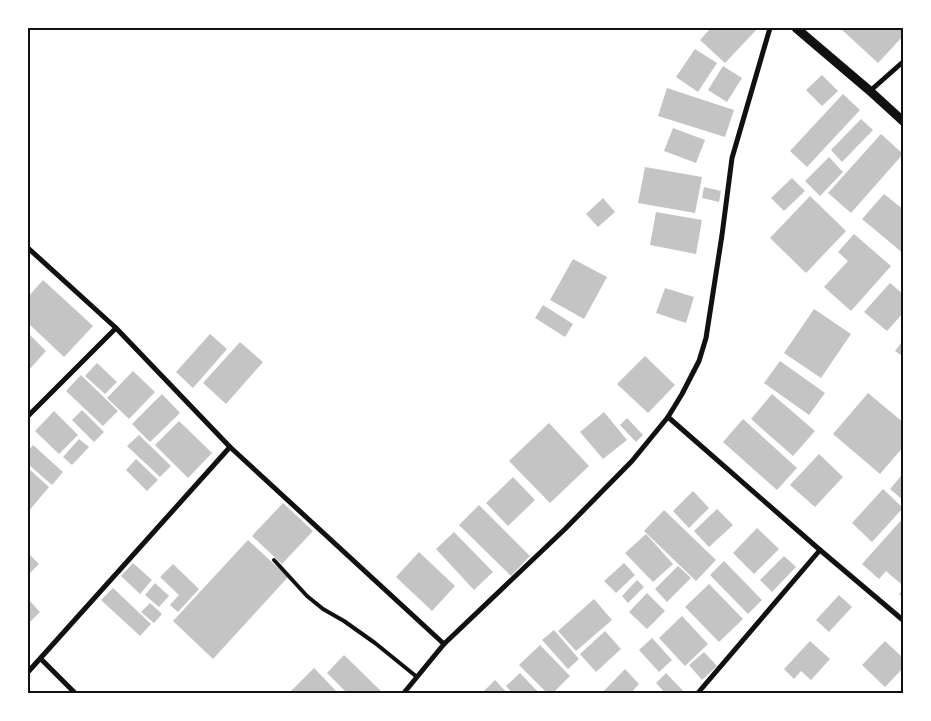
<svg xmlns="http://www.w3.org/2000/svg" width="931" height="721" font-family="'Titillium Web',sans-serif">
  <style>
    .building { fill: #c4c4c4 }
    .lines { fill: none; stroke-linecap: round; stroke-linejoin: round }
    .service { stroke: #111; stroke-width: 4 }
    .minor { stroke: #111; stroke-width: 5 }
    .tertiary { stroke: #111; stroke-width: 9 }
    .neatline { fill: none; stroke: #111; stroke-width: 2 }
  </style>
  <rect width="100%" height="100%" fill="#fff"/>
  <!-- building -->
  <g class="building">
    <polygon points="711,28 758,28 725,63 700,40"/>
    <polygon points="840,28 904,28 904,35 878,63"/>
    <polygon points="695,49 717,63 698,92 676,77"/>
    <polygon points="723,66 742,78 727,102 708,90"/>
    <polygon points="822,75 838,91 822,106 806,90"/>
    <polygon points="667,88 734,110 725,137 658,116"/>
    <polygon points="843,94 860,110 807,167 790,151"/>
    <polygon points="861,119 873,130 842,162 831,150"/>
    <polygon points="673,128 705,140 696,163 664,151"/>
    <polygon points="881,134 903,154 851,213 828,193"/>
    <polygon points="829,157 843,172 820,196 805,181"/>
    <polygon points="645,167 702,177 695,213 638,203"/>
    <polygon points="792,178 805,191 784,211 771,198"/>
    <polygon points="704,187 721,191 719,202 702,198"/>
    <polygon points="884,194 904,210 904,254 862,219"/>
    <polygon points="810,196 846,231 806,273 770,238"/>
    <polygon points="603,198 615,212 598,227 586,214"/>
    <polygon points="656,212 702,220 696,254 650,245"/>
    <polygon points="854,234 891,266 851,311 824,287 848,261 838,252"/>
    <polygon points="573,259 607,277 584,319 550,300"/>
    <polygon points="43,280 93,326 64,357 28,323 28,297"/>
    <polygon points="890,283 904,295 904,312 887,331 864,312"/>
    <polygon points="665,288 694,297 686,323 656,313"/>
    <polygon points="543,305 573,324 565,337 535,318"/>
    <polygon points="814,309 851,334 821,378 784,353"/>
    <polygon points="28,333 46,351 28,371"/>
    <polygon points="210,334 227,349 193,388 176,372"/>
    <polygon points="904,339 904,357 895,351"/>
    <polygon points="240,342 263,362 226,404 203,383"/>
    <polygon points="645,356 675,385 648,413 617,384"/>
    <polygon points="780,361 825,393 809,415 764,383"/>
    <polygon points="97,363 117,382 105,394 85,376"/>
    <polygon points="133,371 155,392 129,419 107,398"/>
    <polygon points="81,375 118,411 103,426 66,391"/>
    <polygon points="868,393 904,423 904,446 880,474 833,434"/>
    <polygon points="162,394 180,413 150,442 132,424"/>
    <polygon points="772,394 815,431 793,456 751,419"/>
    <polygon points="82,410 104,432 94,442 72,420"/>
    <polygon points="54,411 78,435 59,454 35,431"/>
    <polygon points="604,412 627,440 603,459 580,432"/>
    <polygon points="627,418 643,435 636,442 620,425"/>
    <polygon points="743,419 797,468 777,490 723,442"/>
    <polygon points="179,421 212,453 188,478 155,445"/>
    <polygon points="549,423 589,466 550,503 509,461"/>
    <polygon points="139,435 171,466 160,477 127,446"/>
    <polygon points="79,439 89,447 72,465 63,457"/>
    <polygon points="33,445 63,472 52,485 28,464 28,451"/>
    <polygon points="819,454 843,477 815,507 790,485"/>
    <polygon points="136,459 158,480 147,491 126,470"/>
    <polygon points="28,468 49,487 28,512"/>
    <polygon points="901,476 904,478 904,501 890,489"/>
    <polygon points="513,477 535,500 508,526 486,503"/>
    <polygon points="883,489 903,508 872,542 852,523"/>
    <polygon points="693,491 709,508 689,528 673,511"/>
    <polygon points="283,503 313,531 282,564 252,536"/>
    <polygon points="479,505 530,556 511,576 459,525"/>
    <polygon points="717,509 733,525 709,547 694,531"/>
    <polygon points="664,510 716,560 696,581 644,531"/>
    <polygon points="904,517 904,581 901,584 886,571 879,579 862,564"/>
    <polygon points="757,528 779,549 754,574 733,553"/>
    <polygon points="454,532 493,572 474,590 436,549"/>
    <polygon points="646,534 673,564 653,582 625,553"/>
    <polygon points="248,540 288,577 213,659 173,621"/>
    <polygon points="419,552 455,586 432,611 396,577"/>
    <polygon points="28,553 39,564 28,575"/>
    <polygon points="784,556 796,567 772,592 760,580"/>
    <polygon points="724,561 762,600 748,614 710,575"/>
    <polygon points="133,563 152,580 140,594 121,576"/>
    <polygon points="624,563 635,575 616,593 604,581"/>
    <polygon points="173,564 199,589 178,612 170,605 179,595 160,577"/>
    <polygon points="678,566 691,578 667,602 655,589"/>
    <polygon points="637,580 644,587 628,603 622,596"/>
    <polygon points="155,583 169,596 159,607 145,595"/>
    <polygon points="709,584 743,619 719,642 685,607"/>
    <polygon points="113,588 151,624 140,636 101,600"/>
    <polygon points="904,589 904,598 899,594"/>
    <polygon points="647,593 665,611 647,629 629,612"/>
    <polygon points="839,595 852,607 829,632 816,620"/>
    <polygon points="28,599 40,612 28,624"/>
    <polygon points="594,599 612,620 576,651 558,631"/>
    <polygon points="150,603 162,614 154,623 141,612"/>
    <polygon points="682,616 708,644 685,666 659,638"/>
    <polygon points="554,630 579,659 568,669 542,640"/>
    <polygon points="605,631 621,649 596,672 580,654"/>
    <polygon points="652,638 672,660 659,672 639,650"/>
    <polygon points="810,641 830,659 811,680 801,671 794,679 784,669"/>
    <polygon points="885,641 904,659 904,667 885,687 862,665"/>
    <polygon points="540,645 570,676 552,694 548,694 519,665"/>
    <polygon points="704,652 717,666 702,680 689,665"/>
    <polygon points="344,655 384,694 348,694 327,673"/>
    <polygon points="314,668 339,694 288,694"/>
    <polygon points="625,669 639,684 630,694 601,694"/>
    <polygon points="520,673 540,694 513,694 506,686"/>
    <polygon points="666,673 686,694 666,694 656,683"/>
    <polygon points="495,680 508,694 481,694"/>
  </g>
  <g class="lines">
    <!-- service -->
    <polyline class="service" points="274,560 307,596 323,609 344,621 375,643 417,677"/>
    <!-- minor -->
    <g class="minor">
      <polyline points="870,91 904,61"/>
      <polyline points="28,248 116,328"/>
      <polyline points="28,416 116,328 230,447 444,644"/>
      <polyline points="668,417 820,550 904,621"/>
      <polyline points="41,659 76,694"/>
      <polyline points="28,672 230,447"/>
      <polyline points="403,694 444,644 565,529 632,461 668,417 682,394 699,361 706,338 722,235 732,158 770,28"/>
      <polyline points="697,694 820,550"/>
    </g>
    <!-- tertiary -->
    <polyline class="tertiary" points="796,28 870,91 904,122"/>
  </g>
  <!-- border -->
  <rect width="931" height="721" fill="none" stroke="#ffffff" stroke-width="58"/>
  <rect x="29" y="29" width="873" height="663" class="neatline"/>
</svg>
